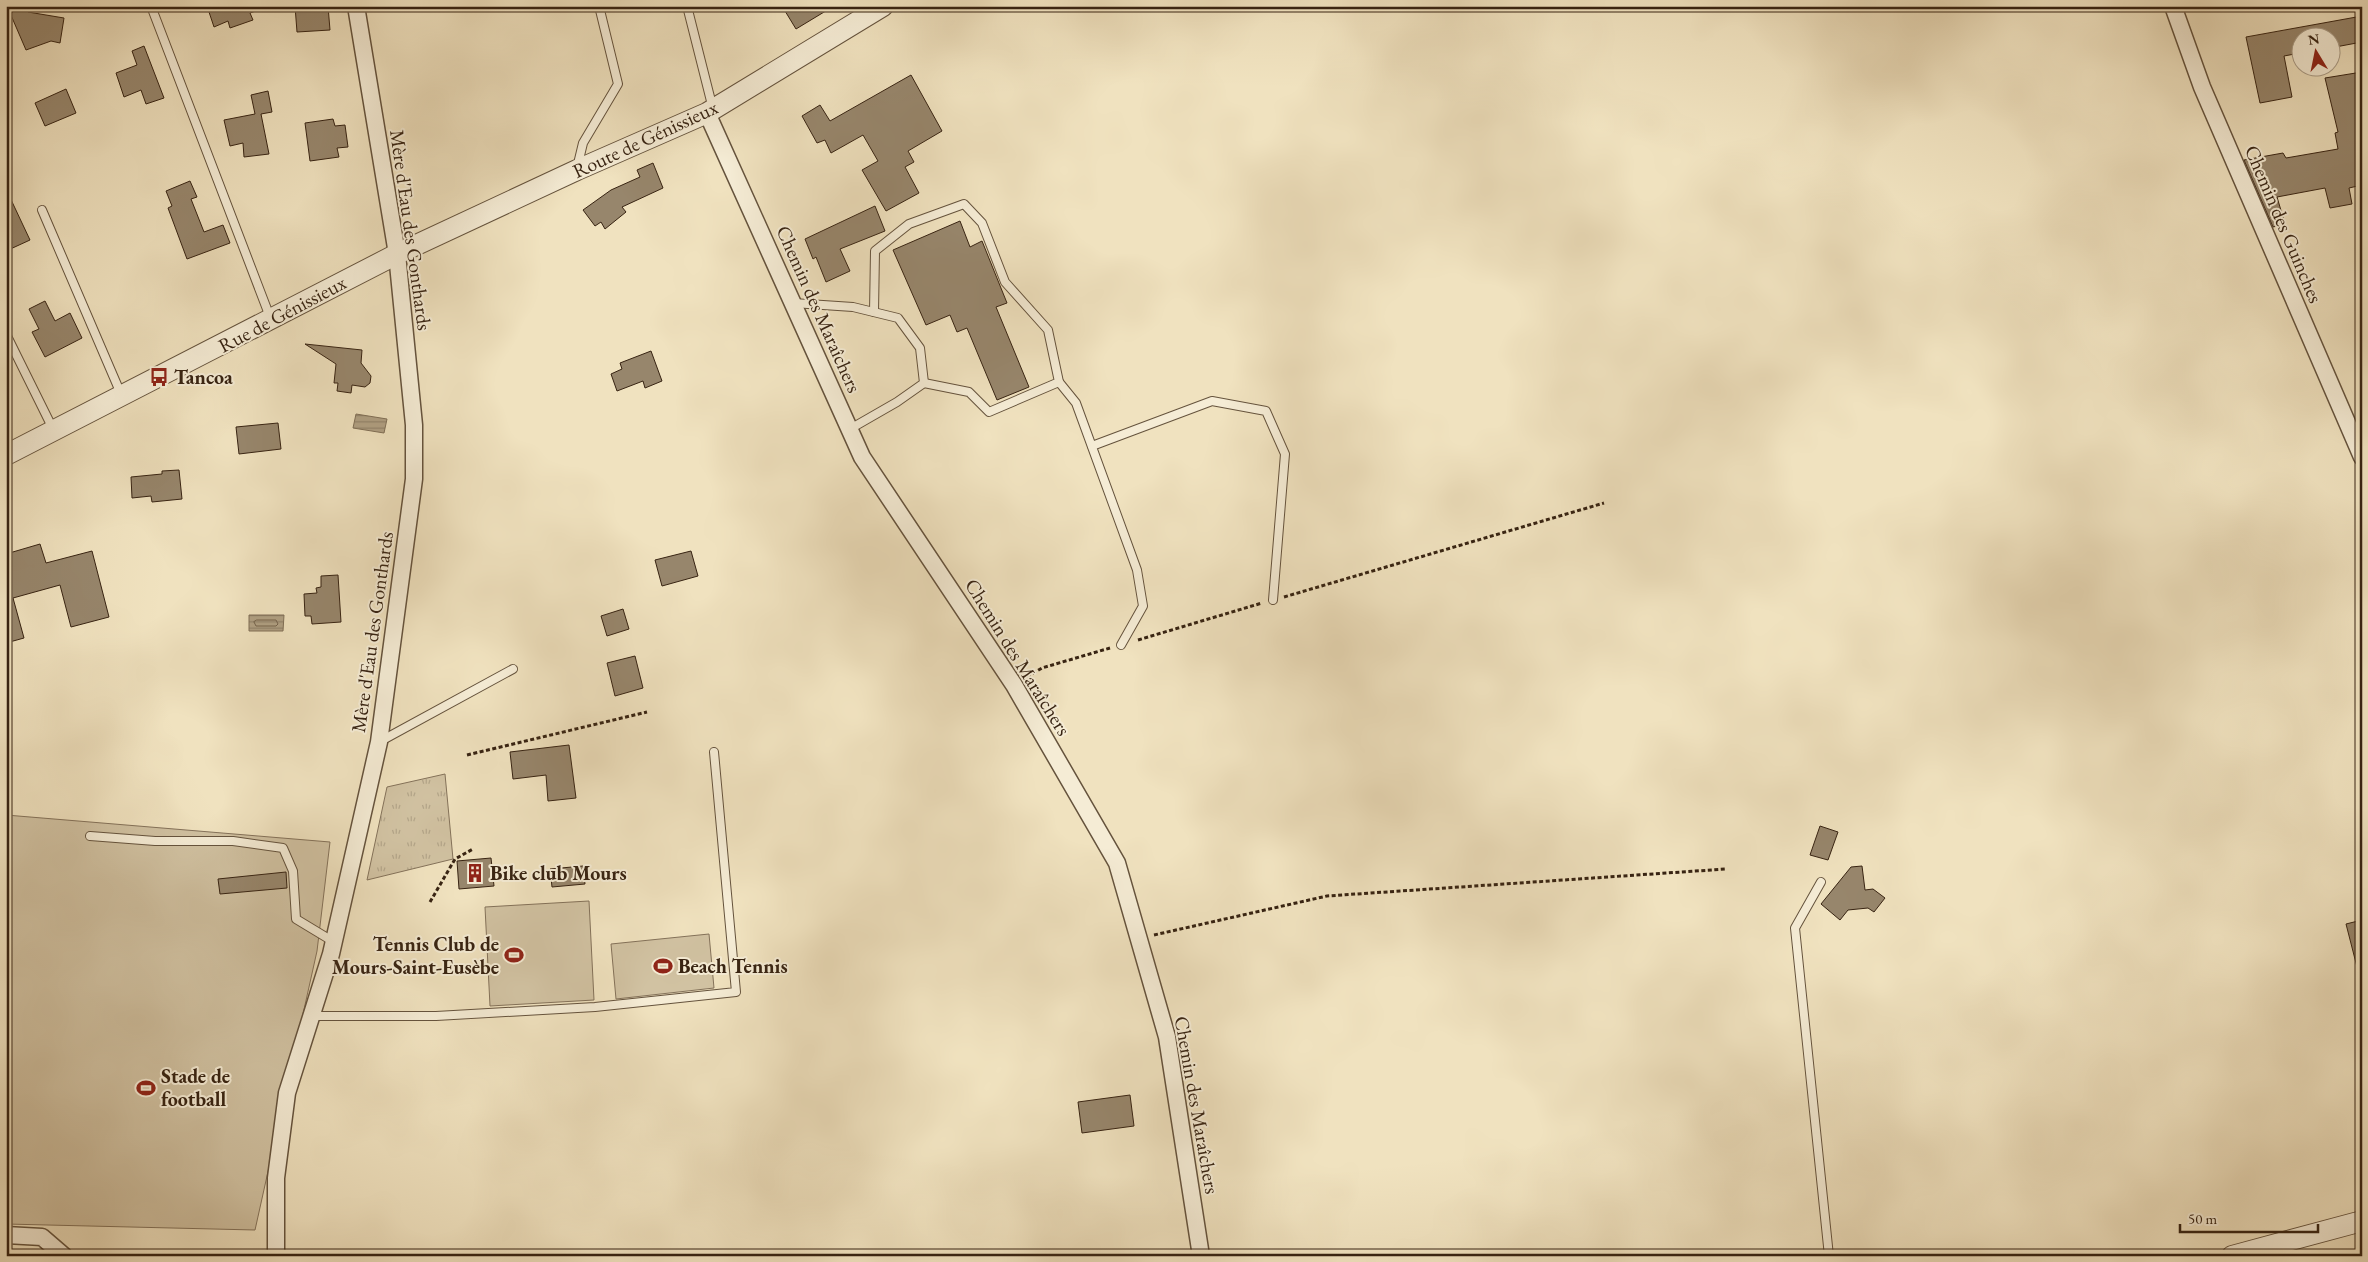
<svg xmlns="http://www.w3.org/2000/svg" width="2368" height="1262" font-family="'EB Garamond',serif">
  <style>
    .grass { fill: #d1c2a2; stroke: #84725a }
    .park { fill: url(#park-tufts); stroke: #84725a }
    .water { fill: url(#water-rules); stroke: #806f56 }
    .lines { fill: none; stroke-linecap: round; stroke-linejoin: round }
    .shore { stroke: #74624b; stroke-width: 1 }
    .building { fill: #97866c; stroke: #372312 }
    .service-casing { stroke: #65533d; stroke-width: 10 }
    .minor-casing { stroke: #65533d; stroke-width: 19 }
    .tertiary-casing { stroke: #65533d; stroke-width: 22 }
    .path { stroke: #372312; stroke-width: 3; stroke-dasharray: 4 2.5; stroke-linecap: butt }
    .service { stroke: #f5ecd5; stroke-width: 8 }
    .minor { stroke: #f5ecd5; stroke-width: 16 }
    .tertiary { stroke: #f5ecd5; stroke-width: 20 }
    .labels { text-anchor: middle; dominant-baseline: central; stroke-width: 4; stroke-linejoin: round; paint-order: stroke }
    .street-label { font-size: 20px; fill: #372312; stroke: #f5ecd5 }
    .poi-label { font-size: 20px; font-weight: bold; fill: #372312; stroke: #f5ecd5; text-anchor: start }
  </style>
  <defs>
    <pattern id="park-tufts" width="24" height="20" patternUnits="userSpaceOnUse" patternTransform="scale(1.25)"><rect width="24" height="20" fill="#d1c2a2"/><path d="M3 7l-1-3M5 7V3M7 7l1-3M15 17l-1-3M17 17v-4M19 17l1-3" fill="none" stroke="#b4a68a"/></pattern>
    <pattern id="water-rules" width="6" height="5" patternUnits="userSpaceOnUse" patternTransform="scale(1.25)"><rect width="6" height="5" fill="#b1a184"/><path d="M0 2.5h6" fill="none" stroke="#91836b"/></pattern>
  </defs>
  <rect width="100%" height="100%" fill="#f0e2bf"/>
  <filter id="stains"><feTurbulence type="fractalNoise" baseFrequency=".004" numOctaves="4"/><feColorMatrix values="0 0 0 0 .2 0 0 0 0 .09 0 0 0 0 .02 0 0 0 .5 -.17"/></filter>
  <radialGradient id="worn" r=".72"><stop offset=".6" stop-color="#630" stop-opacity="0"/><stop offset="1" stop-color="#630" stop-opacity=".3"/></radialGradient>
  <!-- grass -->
  <g class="grass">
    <polygon points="6,815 330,842 317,951 255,1230 6,1224"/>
    <polygon points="589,901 594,1000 490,1006 485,907"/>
    <polygon points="709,934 714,988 616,999 611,944"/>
  </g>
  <!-- park -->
  <polygon class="park" points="445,774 453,859 367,880 387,787"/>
  <!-- water -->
  <g class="water">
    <polygon points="356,414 387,419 384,433 353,428"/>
    <polygon points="249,615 284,615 283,631 249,631"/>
  </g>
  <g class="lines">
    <!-- shore -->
    <polygon class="shore" points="257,620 276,620 278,624 276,626 256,626 254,622"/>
  </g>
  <!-- building -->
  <g class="building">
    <polygon points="7,6 25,6 28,12 64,18 60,43 51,41 26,50"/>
    <polygon points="207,6 264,6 264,8 250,13 253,20 230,28 228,21 214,27"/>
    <polygon points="295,6 328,6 330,30 297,32"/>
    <polygon points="782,6 834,6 796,29"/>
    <polygon points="2362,16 2362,42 2330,48 2330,38 2300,38 2300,53 2284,56 2292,97 2260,103 2246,37"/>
    <polygon points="144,46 164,98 146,104 141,90 124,97 116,73 137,65 132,51"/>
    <polygon points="2362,72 2362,185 2349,188 2352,204 2330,208 2325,188 2277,197 2285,224 2273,227 2244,160 2283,153 2286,158 2338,149 2335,133 2338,132 2325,78"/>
    <polygon points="911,75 942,131 908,151 914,162 905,167 919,193 886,211 862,170 878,161 863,135 831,153 825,140 817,143 802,116 820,105 830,121"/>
    <polygon points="66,89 76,113 45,126 35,103"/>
    <polygon points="268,91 272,112 261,114 269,154 244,157 243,143 230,146 224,120 255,114 251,95"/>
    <polygon points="333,119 335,126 345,125 348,147 337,148 339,157 310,161 305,123"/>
    <polygon points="653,163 663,188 622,207 626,212 605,229 601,222 595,226 583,210 611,190 640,177 637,170"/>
    <polygon points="190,181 197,197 191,199 204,232 223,225 230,243 187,259 168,208 172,206 166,191"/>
    <polygon points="6,189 30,240 6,251"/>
    <polygon points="875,206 885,231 840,249 850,271 826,282 816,257 813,259 805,239"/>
    <polygon points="960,221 970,247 982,241 1007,303 996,307 1029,387 997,400 967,328 957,332 950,315 926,325 893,250"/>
    <polygon points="45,301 55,321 70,313 82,338 45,357 32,332 39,329 29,309"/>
    <polygon points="305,344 362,350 361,363 371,376 370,383 365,387 352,385 351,393 337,391 338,383 334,383 336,364"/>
    <polygon points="651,351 662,381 645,388 643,381 617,391 611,374 622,369 620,363"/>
    <polygon points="278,423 281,449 239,454 236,427"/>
    <polygon points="179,470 182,499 152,502 151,496 132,498 131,477 162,474 162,471"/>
    <polygon points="40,544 46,563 92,551 109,617 71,627 60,585 13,598 24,638 6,643 6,554"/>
    <polygon points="691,551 698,576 662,586 655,560"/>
    <polygon points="338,575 341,622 312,624 311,616 305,616 304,594 317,593 316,588 321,587 321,576"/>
    <polygon points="623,609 629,629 607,636 601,616"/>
    <polygon points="635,656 643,688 615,696 607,663"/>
    <polygon points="569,745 576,798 548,801 546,775 513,779 510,752"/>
    <polygon points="1820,826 1838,832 1828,860 1810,855"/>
    <polygon points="491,858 494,886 459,889 457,861"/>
    <polygon points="583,866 585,884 552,887 550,869"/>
    <polygon points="1862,866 1865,890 1873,889 1885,898 1874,912 1868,908 1848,910 1840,920 1821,904 1851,867"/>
    <polygon points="286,872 287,888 220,894 218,879"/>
    <polygon points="2362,920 2362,966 2357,967 2346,924"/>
    <polygon points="1130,1095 1134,1126 1082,1133 1078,1102"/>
  </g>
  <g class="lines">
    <!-- service casing -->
    <g class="service-casing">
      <g id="service">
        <polyline points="151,6 270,317"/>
        <polyline points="687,6 713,109"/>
        <polyline points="577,168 583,143 618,84 599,6"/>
        <polyline points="42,210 121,394"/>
        <polyline points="793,303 853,307 898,318 920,348 924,383 897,402 850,429"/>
        <polyline points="874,312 875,251 909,224 964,204 982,223 1005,282 1048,330 1059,382 989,412 969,392 924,383"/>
        <polyline points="6,334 54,431"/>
        <polyline points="1059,382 1076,403 1137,570 1143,606 1121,645"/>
        <polyline points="1092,446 1212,401 1266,411 1285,454 1273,600"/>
        <polyline points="379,742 513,669"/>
        <polyline points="90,836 155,841 233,841 283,848 293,871 296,919 334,942"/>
        <polyline points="1821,882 1795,928 1829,1256"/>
        <polyline points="312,1016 436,1016 595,1007 736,992 714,752"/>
      </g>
    </g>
    <!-- minor casing -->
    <g class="minor-casing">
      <g id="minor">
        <polyline points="2173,6 2202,87 2362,457"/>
        <polyline points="707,113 862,457 1014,685 1117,863 1167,1037 1201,1256"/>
        <polyline points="6,1235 42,1237 64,1256"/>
        <polyline points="276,1256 276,1178 287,1093 331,954 379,742 414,479 414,425 397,254 356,6"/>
      </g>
    </g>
    <!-- tertiary casing -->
    <g class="tertiary-casing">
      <g id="tertiary">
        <polyline points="6,455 397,254 577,170 707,113 883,6"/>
        <polyline points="2232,1256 2362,1221"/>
      </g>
    </g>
    <!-- path -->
    <g class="path">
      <polyline points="1284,597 1604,503"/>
      <polyline points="1138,640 1262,603"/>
      <polyline points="1027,677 1042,668 1110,648"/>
      <polyline points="467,755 647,712"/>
      <polyline points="430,902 455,859 473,849"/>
      <polyline points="1154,935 1327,896 1726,869"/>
    </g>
    <!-- service -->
    <use href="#service" class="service"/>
    <!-- minor -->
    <use href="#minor" class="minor"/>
    <!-- tertiary -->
    <use href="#tertiary" class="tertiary"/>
  </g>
  <!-- icons -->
  <defs>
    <g id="bus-bare" transform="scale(1.5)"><path d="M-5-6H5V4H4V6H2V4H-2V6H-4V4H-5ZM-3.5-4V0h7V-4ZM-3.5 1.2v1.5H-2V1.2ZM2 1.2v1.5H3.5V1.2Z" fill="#8f2418" stroke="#f5ecd5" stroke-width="2.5" paint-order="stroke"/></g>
    <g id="building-bare" transform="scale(1.5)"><path d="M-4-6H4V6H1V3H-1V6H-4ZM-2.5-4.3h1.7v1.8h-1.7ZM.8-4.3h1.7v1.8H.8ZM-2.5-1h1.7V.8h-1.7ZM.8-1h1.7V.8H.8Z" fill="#8f2418" stroke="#f5ecd5" stroke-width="2.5" paint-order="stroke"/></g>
    <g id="stadium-bare" transform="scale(1.5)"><path d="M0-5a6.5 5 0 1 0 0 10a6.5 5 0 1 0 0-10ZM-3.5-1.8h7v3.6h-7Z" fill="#8f2418" stroke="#f5ecd5" stroke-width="2.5" paint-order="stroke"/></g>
  </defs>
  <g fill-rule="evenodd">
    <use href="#bus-bare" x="159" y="377"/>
    <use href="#building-bare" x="475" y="873"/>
    <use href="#stadium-bare" x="514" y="955"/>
    <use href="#stadium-bare" x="663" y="966"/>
    <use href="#stadium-bare" x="146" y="1088"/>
  </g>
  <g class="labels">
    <!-- street labels -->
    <g class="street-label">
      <text transform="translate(645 139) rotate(-25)">Route de Génissieux</text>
      <text transform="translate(2284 224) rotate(67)">Chemin des Guinches</text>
      <text transform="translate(411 230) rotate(82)">Mère d'Eau des Gonthards</text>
      <text transform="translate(819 309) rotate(66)">Chemin des Maraîchers</text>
      <text transform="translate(282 314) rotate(-28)">Rue de Génissieux</text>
      <text transform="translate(372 632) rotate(-82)">Mère d'Eau des Gonthards</text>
      <text transform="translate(1018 657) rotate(58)">Chemin des Maraîchers</text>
      <text transform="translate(1197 1105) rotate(80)">Chemin des Maraîchers</text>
    </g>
    <!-- poi labels -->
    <g class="poi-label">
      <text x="174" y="377">Tancoa</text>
      <text x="490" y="873">Bike club Mours</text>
      <text x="499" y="944" text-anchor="end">Tennis Club de<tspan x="499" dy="23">Mours-Saint-Eusèbe</tspan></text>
      <text x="678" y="966">Beach Tennis</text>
      <text x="161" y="1076">Stade de<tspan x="161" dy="23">football</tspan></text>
    </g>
  </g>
  <!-- margin -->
  <rect width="2368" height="1262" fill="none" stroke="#f0e2bf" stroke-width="25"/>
  <rect x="8" y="8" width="2353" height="1247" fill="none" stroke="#372312" stroke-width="2.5"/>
  <rect x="12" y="12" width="2343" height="1237" fill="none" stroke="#372312"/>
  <!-- north arrow -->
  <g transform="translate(2316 52) rotate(350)"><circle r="24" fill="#f5ecd5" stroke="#a99c87"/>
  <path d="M0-4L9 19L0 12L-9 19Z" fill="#8f2418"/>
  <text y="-8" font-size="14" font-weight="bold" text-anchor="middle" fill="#372312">N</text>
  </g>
  <!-- scale -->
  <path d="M2180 1224v8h138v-8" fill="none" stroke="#372312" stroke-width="2.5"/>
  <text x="2188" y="1224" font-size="15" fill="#372312" stroke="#f5ecd5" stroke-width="4" paint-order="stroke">50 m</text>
  <rect width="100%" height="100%" filter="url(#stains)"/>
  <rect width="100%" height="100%" fill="url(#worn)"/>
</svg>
